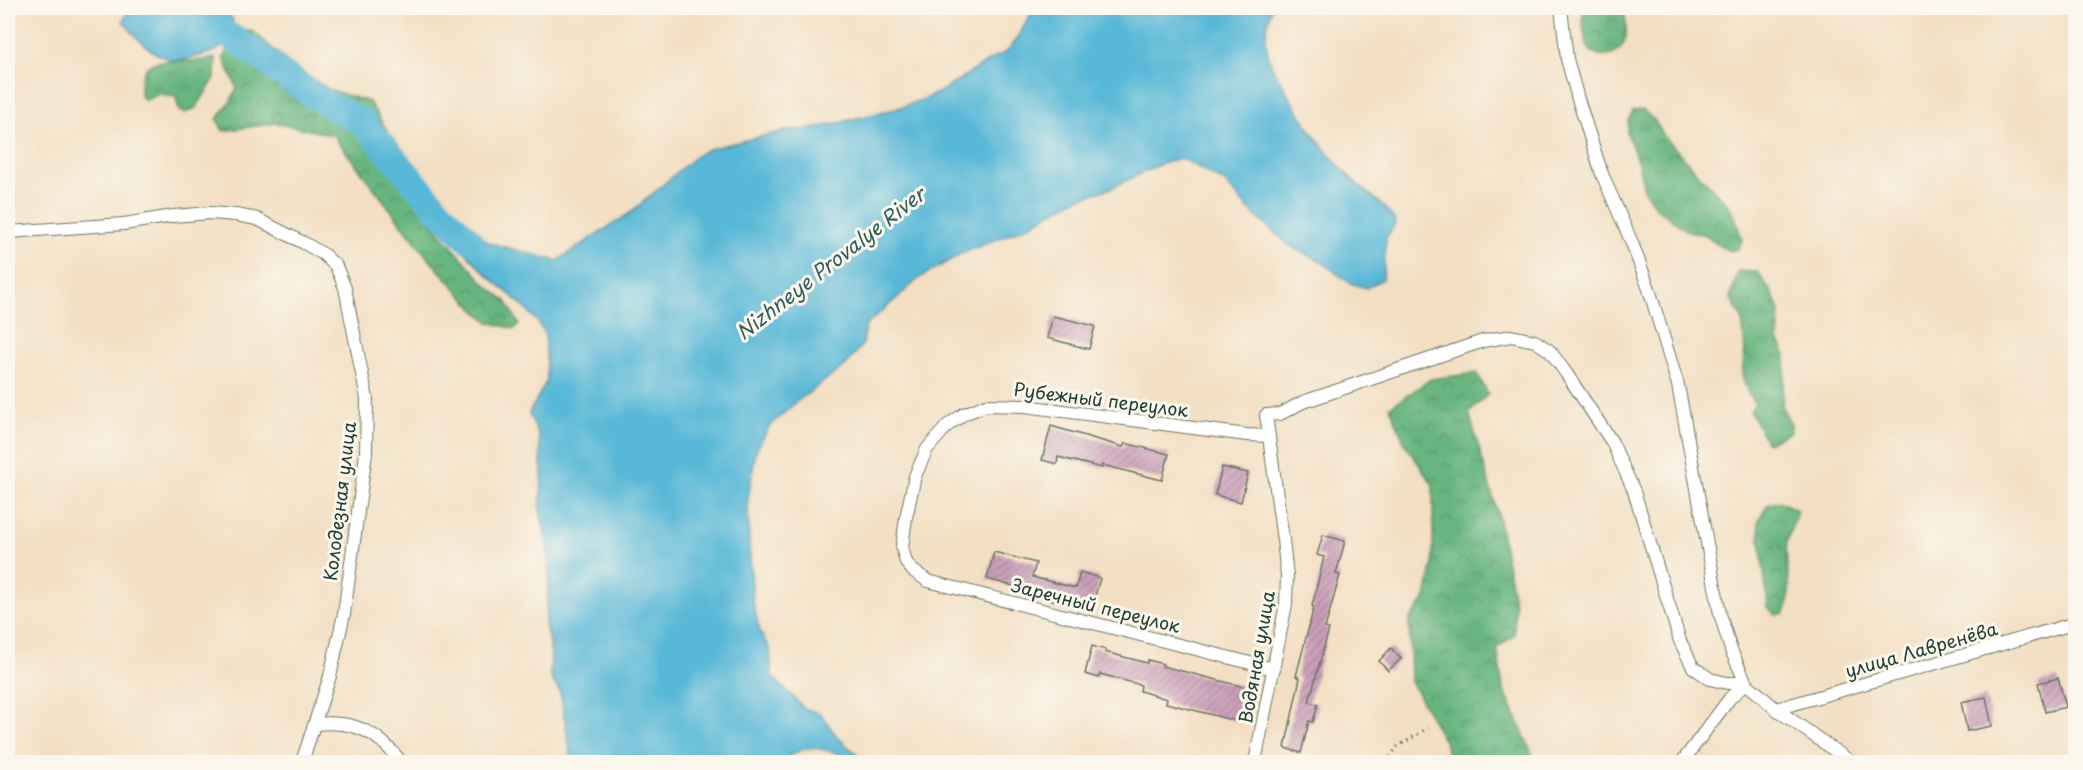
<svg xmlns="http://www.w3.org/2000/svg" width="2083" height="770" font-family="'Playpen Sans',sans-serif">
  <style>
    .forest { fill: url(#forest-crowns); stroke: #44795a; stroke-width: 1.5 }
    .water { fill: #59b8d7; stroke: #3c7a86; stroke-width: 1.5 }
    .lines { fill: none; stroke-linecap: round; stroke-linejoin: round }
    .river { stroke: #59b8d7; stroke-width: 27 }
    .building { fill: url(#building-hatch) }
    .minor-casing { stroke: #697666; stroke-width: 14 }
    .path { stroke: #697666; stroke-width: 3; stroke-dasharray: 1.5 4.5; stroke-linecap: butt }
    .minor { stroke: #fff; stroke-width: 12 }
    .labels { text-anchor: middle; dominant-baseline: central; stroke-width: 6; stroke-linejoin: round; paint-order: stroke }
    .street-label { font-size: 18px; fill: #1f3d34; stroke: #fbf7ec }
    .water-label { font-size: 20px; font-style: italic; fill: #2e5c5d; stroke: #fbf7ec }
  </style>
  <defs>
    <pattern id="forest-crowns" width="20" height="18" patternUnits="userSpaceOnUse" patternTransform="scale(1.5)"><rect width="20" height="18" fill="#68b57f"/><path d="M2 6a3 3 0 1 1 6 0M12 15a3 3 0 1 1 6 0" fill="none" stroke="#559469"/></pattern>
    <pattern id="building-hatch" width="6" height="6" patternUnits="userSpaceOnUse" patternTransform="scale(1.5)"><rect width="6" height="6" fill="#cb9fb9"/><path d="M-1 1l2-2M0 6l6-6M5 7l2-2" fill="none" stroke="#a48397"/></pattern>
  </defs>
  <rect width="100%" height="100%" fill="#fbf7ec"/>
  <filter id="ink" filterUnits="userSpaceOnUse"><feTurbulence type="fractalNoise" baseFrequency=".0167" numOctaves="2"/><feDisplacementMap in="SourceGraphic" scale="12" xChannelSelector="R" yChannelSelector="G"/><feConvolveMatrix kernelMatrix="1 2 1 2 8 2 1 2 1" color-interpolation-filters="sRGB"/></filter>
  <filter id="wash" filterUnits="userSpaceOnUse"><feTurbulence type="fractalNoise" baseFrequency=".008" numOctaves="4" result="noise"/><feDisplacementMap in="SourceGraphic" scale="24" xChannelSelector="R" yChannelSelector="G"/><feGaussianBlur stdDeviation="1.35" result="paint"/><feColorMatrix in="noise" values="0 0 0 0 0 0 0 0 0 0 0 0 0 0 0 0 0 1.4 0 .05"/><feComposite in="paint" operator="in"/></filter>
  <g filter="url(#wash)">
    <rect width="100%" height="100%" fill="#f3dfc2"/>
    <!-- forest -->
    <g class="forest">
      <path d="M1583 8H1624C1625 16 1627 27 1626 36 1624 55 1596 66 1587 45 1582 34 1583 19 1583 8Z"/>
      <polygon points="244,30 254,32 292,66 330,90 369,102 386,129 433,191 432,224 485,284 506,301 519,324 514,329 489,322 475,310 427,257 333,135 276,123 223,131 217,119 230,102 237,88 223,57"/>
      <path d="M216 58 215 78 196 108 185 113 179 111 176 97 160 94 145 100 140 95C138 55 163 61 192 61 200 61 208 59 216 58Z"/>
      <polygon points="1643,110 1655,121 1664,136 1698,174 1725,201 1734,214 1742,240 1738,249 1731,251 1722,247 1706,235 1686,230 1655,207 1644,190 1639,166 1627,133 1628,121 1633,111"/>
      <polygon points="1738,271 1758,272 1770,290 1780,311 1778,340 1786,355 1782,407 1791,424 1790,432 1767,443 1750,411 1755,404 1747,391 1742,376 1745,349 1742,319 1730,297"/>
      <polygon points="1477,373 1488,394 1469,413 1498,515 1515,606 1514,635 1497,648 1503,688 1536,762 1449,762 1446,745 1411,682 1409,620 1426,598 1433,562 1433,485 1405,444 1390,407 1431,379"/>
      <path d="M1779 501 1797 510C1795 521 1789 532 1787 542 1783 567 1795 585 1785 613L1775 615 1768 607 1758 522 1767 505Z"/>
    </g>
    <!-- water -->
    <g class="water">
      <path d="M130 8H218L233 19C229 41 225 50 203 55 194 57 183 61 175 60 153 58 135 37 123 21Z"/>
      <path d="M1034 8H1272C1265 25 1264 42 1270 61 1272 70 1278 78 1283 85 1301 118 1324 152 1351 178 1367 195 1385 202 1396 223L1386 238 1383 279 1366 288 1350 283 1320 261 1292 247 1255 216 1224 182 1181 158 1161 164 1111 188 1074 200 1026 227 961 254 921 277 866 325 863 344 846 365 795 403 769 427 756 451 748 499 749 543 753 602 760 632 770 650 772 676 804 708 821 714 837 737 856 753 857 758 854 760C830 750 803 739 784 762H572L560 692 550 676 551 653 545 624 549 577 547 545 540 510 542 475 539 437 529 413 547 380 545 335 537 321 523 306 485 273 440 225 442 214 453 213 472 231 490 243 557 261 630 213 697 155 708 149 729 144 785 131 812 129 895 109 924 99 942 91 988 61 1006 52 1017 39Z"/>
    </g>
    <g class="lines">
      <!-- river -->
      <polyline class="river" points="195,23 230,36 317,98 362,122 442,214 469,240"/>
    </g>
    <g id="blocks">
      <!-- building -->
      <g class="building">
        <polygon points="1053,316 1095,326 1089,349 1047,338"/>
        <polygon points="1051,426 1123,447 1125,443 1169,454 1162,480 1102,465 1102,468 1058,457 1057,464 1042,460"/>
        <polygon points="1222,467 1248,473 1241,502 1215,495"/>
        <polygon points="1323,535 1345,541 1336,574 1340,575 1325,628 1329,629 1309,702 1318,704 1313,722 1309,721 1301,753 1285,748 1300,678 1296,676 1314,607 1312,606 1324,557 1317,555"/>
        <polygon points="994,552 1036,563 1032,577 1076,588 1080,572 1100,578 1092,607 1060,599 1060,602 1034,595 1035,592 987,579"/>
        <polygon points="1092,646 1106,650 1105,652 1147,663 1148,660 1163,664 1162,666 1249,688 1240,722 1166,703 1167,699 1140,691 1141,685 1100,674 1099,678 1085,674"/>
        <polygon points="1391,648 1401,659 1388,671 1379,661"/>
        <polygon points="2058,678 2066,707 2045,712 2038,683"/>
        <polygon points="1986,697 1992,726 1967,731 1961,702"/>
      </g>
    </g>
  </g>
  <g filter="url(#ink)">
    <use href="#blocks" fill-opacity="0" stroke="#697666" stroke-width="1.5"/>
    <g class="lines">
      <!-- minor casing -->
      <g class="minor-casing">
        <g id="minor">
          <polyline points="1561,8 1567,59 1578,99 1602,174 1632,243 1649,289 1678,385 1720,614 1731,650 1746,683 1776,709 1851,762"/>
          <polyline points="8,232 124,224 173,216 211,213 236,215 257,219 304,243 323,254 336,266 345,288 367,399 366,453 344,614 330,676 302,762"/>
          <polyline points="1269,436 1247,435 1025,406 986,405 964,414 948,425 927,449 915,476 906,518 902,547 906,562 912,570 928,581 1274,669"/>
          <polyline points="1776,709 2076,623"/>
          <path d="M315 724C354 720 377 731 401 762"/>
          <polyline points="1255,762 1286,604 1287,576 1283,540 1266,415 1280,414 1303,402 1483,341 1511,336 1535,341 1550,351 1566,373 1612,442 1634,491 1680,641 1693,667 1710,679 1727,683 1746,683"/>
          <polyline points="1682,762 1730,698 1746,683"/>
        </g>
      </g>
      <!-- path -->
      <polyline class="path" points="1387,762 1397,747 1428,728"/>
      <!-- minor -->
      <use href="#minor" class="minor"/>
    </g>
  </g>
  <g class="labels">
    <!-- street labels -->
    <g class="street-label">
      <text transform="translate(1101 399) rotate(7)">Рубежный переулок</text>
      <text transform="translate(339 501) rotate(-83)">Колодезная улица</text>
      <text transform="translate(1096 605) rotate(14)">Заречный переулок</text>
      <text transform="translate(1921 649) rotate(-16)">улица Лавренёва</text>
      <text transform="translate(1256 657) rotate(-80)">Водяная улица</text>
    </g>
    <!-- water labels -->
    <g class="water-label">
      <text transform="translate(830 263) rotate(-38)">Nizhneye Provalye River</text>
    </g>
  </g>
  <!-- margin -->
  <rect width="2083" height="770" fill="none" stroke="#fbf7ec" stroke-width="30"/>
</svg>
